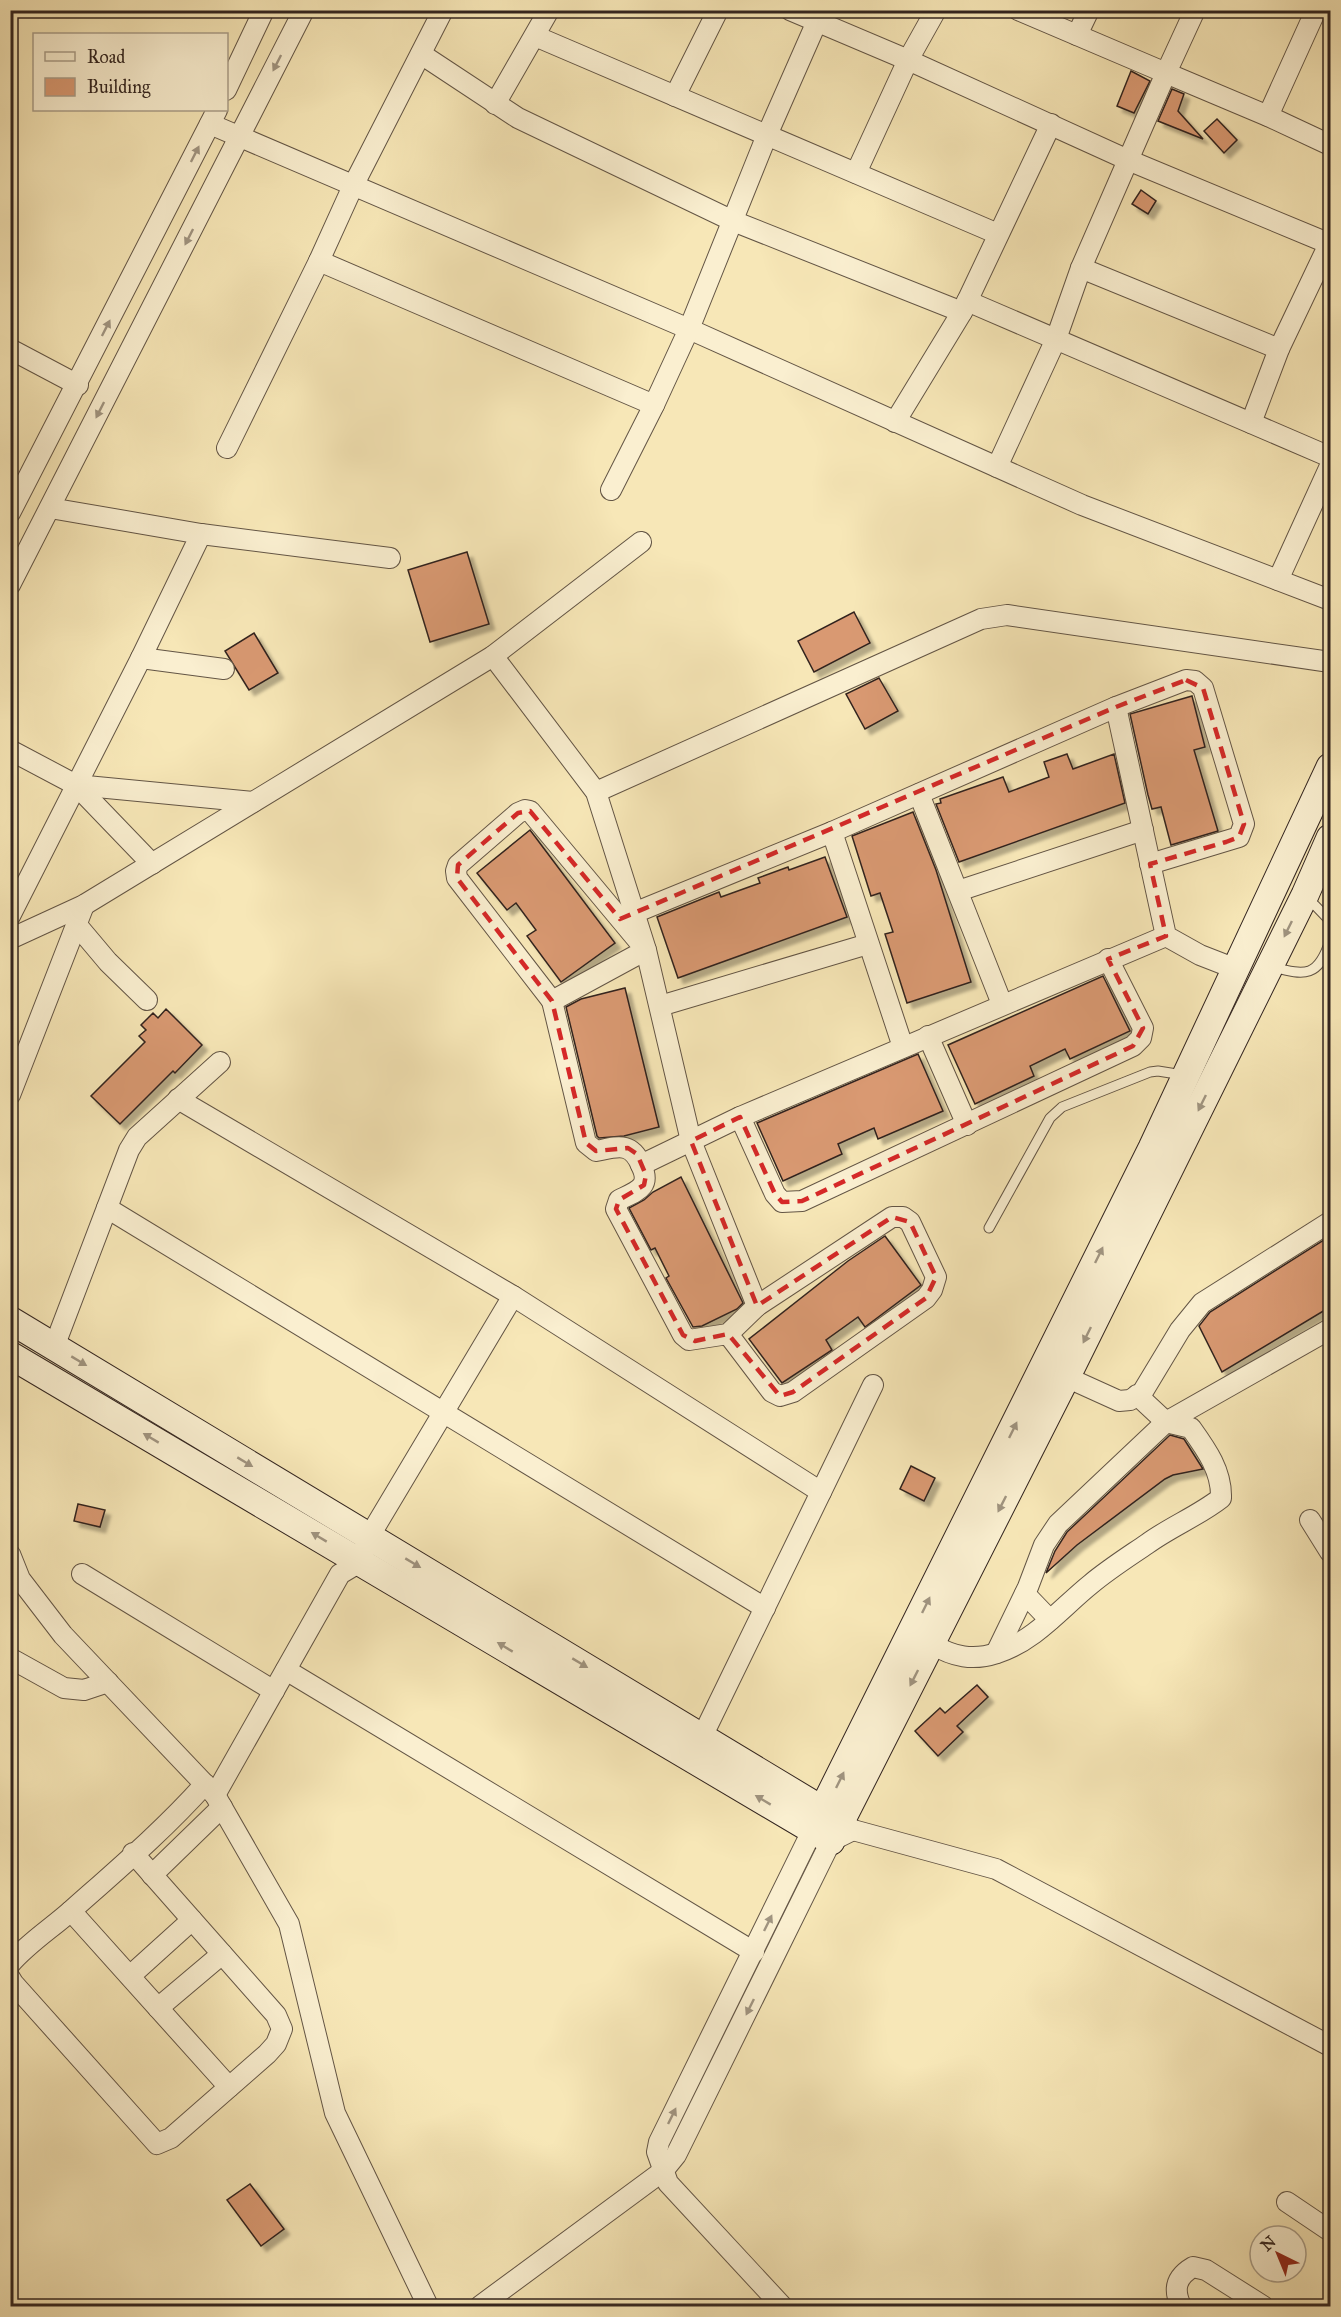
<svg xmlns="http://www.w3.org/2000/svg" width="1341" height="2317" font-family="'IM FELL Great Primer',serif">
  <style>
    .building { fill: #d99972; stroke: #32241f; stroke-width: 1.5; filter: url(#shadow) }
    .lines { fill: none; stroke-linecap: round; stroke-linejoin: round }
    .lane-casing { stroke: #635545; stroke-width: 11 }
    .street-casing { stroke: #635545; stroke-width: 22 }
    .secondary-casing { stroke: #32241f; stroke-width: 29 }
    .lane { stroke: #faefd0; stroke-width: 9 }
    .street { stroke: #faefd0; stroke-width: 20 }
    .secondary { stroke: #faefd0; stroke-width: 27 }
    .oneway { fill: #a09480 }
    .marked { fill: none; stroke: #d62828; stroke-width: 4.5; stroke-dasharray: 12 8; stroke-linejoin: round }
  </style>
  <defs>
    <filter id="shadow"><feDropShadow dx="5.5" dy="5.5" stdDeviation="1.5" flood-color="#0004"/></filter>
  </defs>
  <rect width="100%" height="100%" fill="#f7e7b7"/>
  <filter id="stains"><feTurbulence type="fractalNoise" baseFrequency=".00333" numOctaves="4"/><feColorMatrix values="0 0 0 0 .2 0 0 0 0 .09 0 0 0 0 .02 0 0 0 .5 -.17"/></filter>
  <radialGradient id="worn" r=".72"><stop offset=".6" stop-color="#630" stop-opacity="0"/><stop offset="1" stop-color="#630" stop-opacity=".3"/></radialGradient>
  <!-- building -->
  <g class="building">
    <polygon points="1131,71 1150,81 1134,113 1117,106"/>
    <polygon points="1172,89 1184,94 1178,111 1203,139 1158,121"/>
    <polygon points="1217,119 1237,140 1224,153 1204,131"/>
    <polygon points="1141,190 1156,201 1148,214 1132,204"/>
    <polygon points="467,552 489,624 430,642 408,570"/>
    <polygon points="854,612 870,643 814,672 798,641"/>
    <polygon points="254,633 278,673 249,690 225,651"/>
    <polygon points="879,678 898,711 865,729 846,694"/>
    <polygon points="1192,696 1205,747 1194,750 1218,831 1171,845 1161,807 1152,809 1148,795 1130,714"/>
    <polygon points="1067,754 1073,769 1114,754 1125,803 959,862 936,804 941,803 940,799 1003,777 1009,792 1049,777 1044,762"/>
    <polygon points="913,812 936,870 971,982 907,1003 885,934 893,932 880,893 871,896 852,836"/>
    <polygon points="530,830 615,943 561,982 527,936 536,930 516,903 507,910 477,873"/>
    <polygon points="825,857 847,917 678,978 657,917 719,892 721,897 760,883 758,878 788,867 789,870"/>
    <polygon points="1103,976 1130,1031 1070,1059 1065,1049 1030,1066 1034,1076 975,1104 948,1045"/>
    <polygon points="625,988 659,1127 624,1136 599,1138 597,1136 566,1007 581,999"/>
    <polygon points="166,1009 202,1045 175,1073 173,1071 120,1124 91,1096 145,1042 139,1036 146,1030 141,1025 153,1013 158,1018"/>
    <polygon points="918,1054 943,1111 878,1139 874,1128 838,1144 842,1154 783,1181 757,1123"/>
    <polygon points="681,1177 743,1303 737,1309 702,1326 693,1327 666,1278 669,1276 655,1248 651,1250 629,1208 644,1200 653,1192"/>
    <polygon points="885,1236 921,1285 865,1327 858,1317 826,1340 832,1350 782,1383 749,1339 848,1261"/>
    <polygon points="1330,1236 1330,1307 1222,1372 1199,1326 1210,1312"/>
    <polygon points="1170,1435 1184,1439 1203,1469 1173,1475 1165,1479 1077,1545 1046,1573 1055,1551 1067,1532"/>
    <polygon points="911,1466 935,1478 924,1501 900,1489"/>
    <polygon points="78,1504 105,1510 100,1527 74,1521"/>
    <polygon points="977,1685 988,1697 957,1726 963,1732 938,1756 915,1731 940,1708 945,1713"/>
    <polygon points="250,2184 284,2229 261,2246 227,2200"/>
  </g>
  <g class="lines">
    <!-- lane casing -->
    <g class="lane-casing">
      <g id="lane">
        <polyline points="1306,896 1330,921"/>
        <path d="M1273 967C1306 976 1318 977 1330 941"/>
        <polyline points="989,1228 1050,1118 1062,1107 1150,1072 1158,1071 1183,1075"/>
      </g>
    </g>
    <!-- street casing -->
    <g class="street-casing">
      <g id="street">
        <polyline points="790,10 908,60 1128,160 1330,244"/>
        <polyline points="1195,10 1166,73 1268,116 1330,145"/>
        <polyline points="1077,35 1089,10"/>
        <polyline points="535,36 998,234"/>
        <polyline points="421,54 518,118 733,221 962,312"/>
        <polyline points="226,90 264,10"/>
        <polyline points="675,96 718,10"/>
        <polyline points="495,104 549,10"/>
        <polyline points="1268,116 1316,10"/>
        <polyline points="210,124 689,329 1082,505 1330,600"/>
        <polyline points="856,173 908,60 936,10"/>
        <polyline points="319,261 654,405"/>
        <polyline points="1081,268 1279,349"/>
        <polyline points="967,301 1330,457"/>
        <polyline points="10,349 78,385"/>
        <polyline points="895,422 962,312 1051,124"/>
        <polyline points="1251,423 1279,349 1329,244"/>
        <polyline points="227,448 319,261 353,186 443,10"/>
        <polyline points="997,467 1056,339 1081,268 1166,73 1018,10"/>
        <polyline points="611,490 654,405 689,329 767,135 822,10"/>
        <polyline points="50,508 201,534 390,558"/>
        <polyline points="10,513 217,110"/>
        <polyline points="1278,580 1330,466"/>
        <polyline points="10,585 304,10"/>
        <polyline points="493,656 596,792 646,950 691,1141 757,1306"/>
        <polyline points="141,658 224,669"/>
        <polyline points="1116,707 1166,936 1200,955 1236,969"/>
        <polyline points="10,750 76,785 253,802"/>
        <polyline points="76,785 152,864"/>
        <polyline points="596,792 981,619 1007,615 1330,662"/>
        <polyline points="919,794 1002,1004"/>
        <polygon points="525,810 530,811 646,950 552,1001 457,878 456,871 458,865 518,813"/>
        <polyline points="832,832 903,1047"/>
        <polyline points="958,891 1143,830"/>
        <polyline points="634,913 832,832 1116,707 1186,680 1195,681 1203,688 1244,824 1239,837 1150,864"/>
        <polyline points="10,916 141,658 201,534"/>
        <polyline points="76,924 108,962 147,1000"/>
        <polyline points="10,939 84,905 493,656 641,542"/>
        <path d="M552 1001 586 1143 596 1151C617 1147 631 1141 641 1165L740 1117 1166 936"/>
        <polyline points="660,1006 868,944"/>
        <polyline points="928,1036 967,1125"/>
        <polyline points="10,1095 84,905"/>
        <polyline points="178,1099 513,1296 821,1492"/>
        <polyline points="740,1117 775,1194 782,1202 802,1201 1133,1046 1141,1038 1143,1028 1108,959"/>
        <path d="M641 1165C652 1187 637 1191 619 1200L616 1209 683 1335 689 1340 728 1334 757 1306 892 1217H903L910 1222 936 1277 932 1290 926 1298 793 1392 780 1396 772 1392 728 1334"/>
        <polyline points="107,1208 765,1608"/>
        <polyline points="54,1347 129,1150 137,1137 220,1062"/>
        <polyline points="1066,1377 1119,1401 1130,1400 1142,1393 1180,1330 1202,1303 1330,1222"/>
        <polyline points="1310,1520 1330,1552"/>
        <polyline points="10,1554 20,1579 63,1635 215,1795 289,1924 335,2113 428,2306"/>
        <polyline points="82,1574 274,1691"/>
        <polyline points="1025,1594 1050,1620"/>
        <path d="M932 1644C953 1657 973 1661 997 1653 1035 1641 1061 1608 1091 1584 1109 1569 1128 1557 1147 1544 1170 1527 1198 1516 1221 1498 1222 1471 1206 1449 1191 1428L1166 1422 1137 1395"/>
        <polyline points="996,1653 1028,1587 1044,1545 1058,1524 1166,1422 1330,1329"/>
        <polyline points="10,1658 64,1688 84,1690 108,1682"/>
        <polyline points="286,1670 754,1952"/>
        <polyline points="702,1737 873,1385"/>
        <polyline points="215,1795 340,1574 360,1562 369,1537 513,1296"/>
        <polyline points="842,1822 853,1830 996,1869 1330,2046"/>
        <polyline points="152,1875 222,1807"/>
        <polyline points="71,1911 229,2087"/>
        <path d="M10 1964C28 1943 52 1928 72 1910 117 1870 165 1829 205 1784"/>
        <polyline points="130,1976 192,1920"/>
        <polyline points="10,1978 13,1983 157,2144 171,2138 267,2054 276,2044 282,2029 276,2015 133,1853"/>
        <polyline points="158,2008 222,1954"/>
        <polyline points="1287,2202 1330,2231"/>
        <polyline points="480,2306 663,2171 676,2155 831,1841 853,1830"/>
        <polyline points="782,2306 668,2183 657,2152 659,2142 812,1831"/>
        <path d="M1181 2306C1173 2289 1176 2277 1193 2267L1206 2270 1263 2306"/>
      </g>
    </g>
    <!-- secondary casing -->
    <g class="secondary-casing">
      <g id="secondary">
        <polyline points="10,1320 839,1820"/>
        <polyline points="10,1355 831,1841 1071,1368 1305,895 1330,838"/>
        <polyline points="812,1831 1152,1148 1330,767"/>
      </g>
    </g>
    <!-- lane -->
    <use href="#lane" class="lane"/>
    <!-- street -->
    <use href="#street" class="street"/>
    <!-- secondary -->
    <use href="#secondary" class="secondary"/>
  </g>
  <!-- one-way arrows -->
  <defs><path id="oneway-solid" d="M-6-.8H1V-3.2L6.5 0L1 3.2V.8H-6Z" transform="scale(1.5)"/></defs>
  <g class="oneway">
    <use href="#oneway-solid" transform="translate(277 63) rotate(117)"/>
    <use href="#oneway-solid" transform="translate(195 154) rotate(-63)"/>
    <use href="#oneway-solid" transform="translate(189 237) rotate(117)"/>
    <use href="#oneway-solid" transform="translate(106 328) rotate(-63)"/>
    <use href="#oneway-solid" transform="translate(100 410) rotate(117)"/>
    <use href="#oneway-solid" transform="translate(1288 929) rotate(116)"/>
    <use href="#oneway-solid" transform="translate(1202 1103) rotate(116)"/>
    <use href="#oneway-solid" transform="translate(1099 1255) rotate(-64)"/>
    <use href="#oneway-solid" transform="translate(1087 1335) rotate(116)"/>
    <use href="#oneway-solid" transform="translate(79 1361) rotate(31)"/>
    <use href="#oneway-solid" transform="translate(1013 1430) rotate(-64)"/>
    <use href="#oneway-solid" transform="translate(151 1438) rotate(-149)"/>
    <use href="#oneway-solid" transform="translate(245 1462) rotate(31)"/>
    <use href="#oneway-solid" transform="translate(1002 1504) rotate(117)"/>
    <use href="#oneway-solid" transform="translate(319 1537) rotate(-149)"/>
    <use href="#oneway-solid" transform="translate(413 1563) rotate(31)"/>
    <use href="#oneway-solid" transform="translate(926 1605) rotate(-64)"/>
    <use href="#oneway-solid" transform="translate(505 1647) rotate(-149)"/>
    <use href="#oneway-solid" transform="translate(580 1663) rotate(31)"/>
    <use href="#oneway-solid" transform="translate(914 1678) rotate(117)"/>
    <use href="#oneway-solid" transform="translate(840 1780) rotate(-64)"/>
    <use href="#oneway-solid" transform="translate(763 1800) rotate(-149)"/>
    <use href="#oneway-solid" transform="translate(768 1923) rotate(-64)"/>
    <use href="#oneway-solid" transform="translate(750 2007) rotate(116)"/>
    <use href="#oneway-solid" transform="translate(672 2116) rotate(-64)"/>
  </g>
  <!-- marked area -->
  <path class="marked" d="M1186 680 1203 688 1244 824 1239 837 1226 842 1150 864 1166 936 1108 959 1143 1028 1133 1046 802 1201 782 1202 775 1194 740 1117 691 1141 757 1306 892 1217 910 1222 936 1277 926 1298 793 1392 780 1396 728 1334 695 1341 683 1335 616 1209 619 1200 644 1185 646 1175 637 1154 628 1148 596 1151 586 1143 552 1001 457 878 458 865 518 813 530 811 620 919 1116 707Z"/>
  <!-- margin -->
  <rect width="1341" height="2317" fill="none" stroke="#f7e7b7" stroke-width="36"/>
  <rect x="12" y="12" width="1317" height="2293" fill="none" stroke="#32241f" stroke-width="3"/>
  <rect x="18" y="18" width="1305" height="2281" fill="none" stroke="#32241f" stroke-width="1.5"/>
  <!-- legend -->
  <rect x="33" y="33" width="195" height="78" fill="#faefd0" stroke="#aa9e89" stroke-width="1.5"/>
  <rect x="45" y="52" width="30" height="9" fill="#faefd0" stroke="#aa9e89" stroke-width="1.5"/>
  <text x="87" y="63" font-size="18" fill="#32241f">Road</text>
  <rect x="45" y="78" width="30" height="18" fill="#d99972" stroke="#aa9e89" stroke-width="1.5"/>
  <text x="87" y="93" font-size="18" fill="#32241f">Building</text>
  <!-- north arrow -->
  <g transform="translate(1278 2254) rotate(317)"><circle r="28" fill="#faefd0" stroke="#aa9e89" stroke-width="1.5"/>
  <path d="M0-4.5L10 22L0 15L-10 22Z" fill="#8f2418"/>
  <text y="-9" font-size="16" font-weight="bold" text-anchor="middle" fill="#32241f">N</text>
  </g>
  <rect width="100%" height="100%" filter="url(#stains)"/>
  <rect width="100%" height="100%" fill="url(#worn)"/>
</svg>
